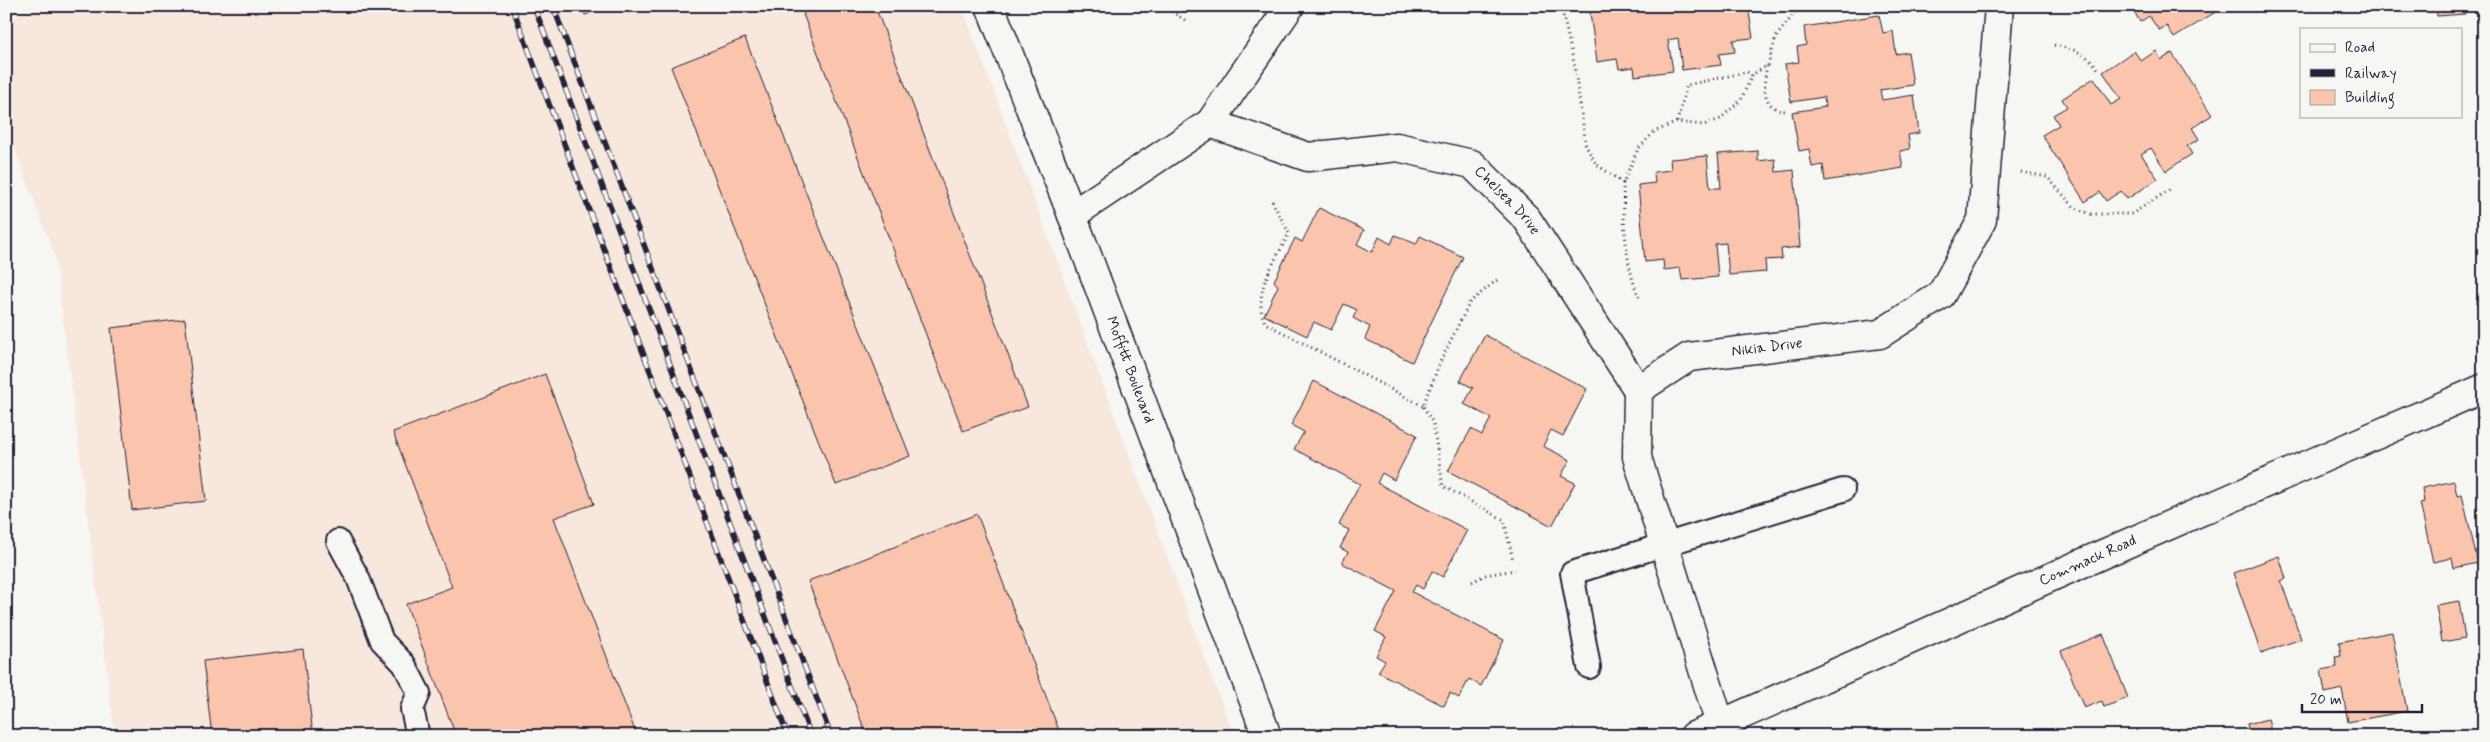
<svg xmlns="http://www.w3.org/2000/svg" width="2490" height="742" font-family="Mynerve,sans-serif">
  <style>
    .built { fill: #f8e7dd }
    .building { fill: #fbc5ad; stroke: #22223b }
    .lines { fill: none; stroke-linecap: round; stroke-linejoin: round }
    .lane-casing { stroke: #22223b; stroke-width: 26 }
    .street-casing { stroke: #22223b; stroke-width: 31 }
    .secondary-casing { stroke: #22223b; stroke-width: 31 }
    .path { stroke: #22223b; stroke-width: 3; stroke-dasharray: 1 4; stroke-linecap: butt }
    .lane { stroke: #f6f6f2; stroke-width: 22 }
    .street { stroke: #f6f6f2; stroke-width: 28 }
    .secondary { stroke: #f6f6f2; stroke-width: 28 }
    .rail-casing { stroke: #22223b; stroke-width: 5.5 }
    .rail { stroke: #f6f6f2; stroke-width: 4; stroke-dasharray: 11; stroke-linecap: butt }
    .labels { text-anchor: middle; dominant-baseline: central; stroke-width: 4; stroke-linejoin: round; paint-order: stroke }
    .street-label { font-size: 15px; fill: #22223b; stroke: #f6f6f2 }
  </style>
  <rect width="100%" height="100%" fill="#f6f6f2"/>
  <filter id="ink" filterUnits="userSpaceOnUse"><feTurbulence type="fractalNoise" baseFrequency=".02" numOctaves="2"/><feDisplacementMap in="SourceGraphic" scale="10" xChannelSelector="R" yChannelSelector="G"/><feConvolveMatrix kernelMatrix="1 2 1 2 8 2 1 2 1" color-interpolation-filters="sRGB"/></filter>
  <g filter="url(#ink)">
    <!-- built -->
    <polygon class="built" points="40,6 962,6 1234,736 115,736 55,256 6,125 6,20"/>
    <!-- building -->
    <g class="building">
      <polygon points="582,6 610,6 585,15"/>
      <polygon points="823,6 875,6 1028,407 963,431 803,14"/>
      <polygon points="1589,6 1748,6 1753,38 1733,40 1735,52 1719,54 1721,65 1682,70 1678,38 1668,40 1673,71 1635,76 1634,67 1619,69 1617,59 1597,62"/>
      <polygon points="2131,6 2225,6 2174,38 2167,26 2159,30 2149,16 2140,22"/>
      <polygon points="2436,6 2464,6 2465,14 2437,16"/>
      <polygon points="1879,15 1883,33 1893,31 1896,54 1908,52 1913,85 1880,90 1882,100 1914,95 1919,133 1908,135 1910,149 1900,151 1903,168 1825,181 1823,165 1812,167 1809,149 1799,151 1792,112 1825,107 1824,97 1791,102 1785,64 1799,62 1797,47 1806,45 1804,27"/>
      <polygon points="745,38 910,456 836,485 671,67"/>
      <polygon points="2134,51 2141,61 2156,51 2161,60 2172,53 2212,115 2192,128 2199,139 2187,146 2192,154 2166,171 2151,148 2141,154 2158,179 2127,199 2121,191 2106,201 2100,192 2085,202 2042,135 2059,125 2053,115 2067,107 2062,99 2094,78 2111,105 2121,99 2103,72"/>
      <polygon points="1758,151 1758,161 1775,159 1776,172 1794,170 1800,247 1781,249 1782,259 1765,260 1766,272 1729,275 1726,243 1715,244 1718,277 1682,280 1680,268 1664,270 1663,260 1645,262 1638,185 1655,183 1654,172 1671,170 1670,159 1707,156 1710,188 1721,188 1718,154"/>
      <polygon points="1319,208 1364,230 1357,244 1372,252 1379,237 1391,244 1395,235 1416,244 1420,236 1463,257 1412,362 1365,339 1370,327 1353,318 1357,310 1344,304 1331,330 1314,322 1307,336 1264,315 1278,286 1274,281 1295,238 1302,242"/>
      <polygon points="185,319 206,501 132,510 111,328"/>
      <polygon points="1485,335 1587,389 1563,436 1551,430 1543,446 1570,460 1561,476 1575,483 1552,526 1448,471 1471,429 1482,435 1491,418 1464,404 1473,388 1460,381"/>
      <polygon points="545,374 594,504 554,518 637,736 456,736 406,604 452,587 393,432"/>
      <polygon points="1314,381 1417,435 1394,480 1382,473 1377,483 1467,530 1443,577 1432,571 1423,589 1416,585 1412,592 1504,640 1481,686 1469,679 1459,698 1450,693 1444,706 1378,672 1385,661 1376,656 1386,637 1375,631 1396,591 1342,563 1348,552 1340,548 1349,530 1339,525 1360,484 1294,449 1304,432 1291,425"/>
      <polygon points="2454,481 2457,496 2462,495 2478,563 2454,568 2452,558 2433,562 2420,503 2424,502 2422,488"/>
      <polygon points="977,514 1061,736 867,736 808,581"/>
      <polygon points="2279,556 2286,579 2281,581 2301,639 2261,653 2233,573"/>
      <polygon points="2459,601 2465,638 2442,642 2436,605"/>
      <polygon points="2392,632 2407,711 2348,722 2342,689 2325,693 2321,670 2337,667 2335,657 2341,656 2339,642"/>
      <polygon points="2103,634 2128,698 2104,707 2102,701 2084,708 2061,651"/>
      <polygon points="303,649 313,736 212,736 203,661"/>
      <polygon points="2268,719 2272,736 2250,736 2247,724"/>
    </g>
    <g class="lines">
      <!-- lane casing -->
      <g class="lane-casing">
        <g id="lane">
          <polyline points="338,541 358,578 382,641 404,664 419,693 412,709 418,736"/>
          <polyline points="1589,667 1572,573 1843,490"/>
        </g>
      </g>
      <!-- street casing -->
      <g class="street-casing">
        <g id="street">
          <path id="s1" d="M990 6 1072 215 1267 736"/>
          <path id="s2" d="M1210 123 1308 157 1397 147 1472 164 1527 219 1638 390"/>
          <polyline points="1072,215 1210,123 1290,6"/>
          <path id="s3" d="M1720 724 1637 457 1638 390 1689 357 1880 334 1941 295 1982 220 1999 6"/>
        </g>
      </g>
      <!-- secondary casing -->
      <g class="secondary-casing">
        <g id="secondary">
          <path id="s4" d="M1694 736 2103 554 2484 388"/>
        </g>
      </g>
      <!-- path -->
      <g class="path">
        <polyline points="1163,6 1188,22"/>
        <polyline points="1561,6 1574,63 1586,146 1596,164 1623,183 1638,149 1654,132 1677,122 1704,125 1720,119 1741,100 1752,75 1768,65 1776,37 1800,6"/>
        <path d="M2054 45C2073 49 2086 52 2098 69"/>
        <path d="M1767 66C1763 83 1761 110 1786 111"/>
        <polyline points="1677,122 1687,85 1747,72 1752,75"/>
        <polyline points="2021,172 2047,177 2075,208 2091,214 2132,214 2172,188"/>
        <path d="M1623 183C1624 222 1624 261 1639 298"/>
        <path d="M1272 201 1289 233C1276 261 1251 292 1265 323L1423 406"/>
        <polyline points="1497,280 1470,302 1441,360 1423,406 1433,423 1443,486 1504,520 1513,560"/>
        <polyline points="1472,582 1485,575 1515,570"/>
      </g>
      <!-- lane -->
      <use href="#lane" class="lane"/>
      <!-- street -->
      <use href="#street" class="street"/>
      <!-- secondary -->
      <use href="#secondary" class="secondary"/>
      <!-- rail casing -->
      <g class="rail-casing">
        <g id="rail">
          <polyline points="512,6 788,736"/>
          <polyline points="534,6 811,736"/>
          <polyline points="553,6 831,736"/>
        </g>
      </g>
      <!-- rail -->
      <use href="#rail" class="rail"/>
    </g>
  </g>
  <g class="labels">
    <!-- street labels -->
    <g class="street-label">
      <text stroke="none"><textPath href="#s2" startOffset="321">Chelsea Drive</textPath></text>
      <text stroke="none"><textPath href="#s3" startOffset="486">Nikia Drive</textPath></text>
      <text stroke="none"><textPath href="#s1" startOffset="390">Moffitt Boulevard</textPath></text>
      <text stroke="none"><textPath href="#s4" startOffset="431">Commack Road</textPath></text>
    </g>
  </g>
  <!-- margin -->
  <rect width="2490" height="742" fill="none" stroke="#f6f6f2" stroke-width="25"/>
  <rect x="12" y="12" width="2465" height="717" fill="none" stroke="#22223b" stroke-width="2" filter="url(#ink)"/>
  <!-- legend -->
  <rect x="2300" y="28" width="162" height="90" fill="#f6f6f2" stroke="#a1a1a9"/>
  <rect x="2310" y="44" width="25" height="8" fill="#f6f6f2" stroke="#a1a1a9"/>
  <text x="2345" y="52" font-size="15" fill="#22223b">Road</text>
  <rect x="2310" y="69" width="25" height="8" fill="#22223b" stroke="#a1a1a9"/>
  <text x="2345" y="78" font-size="15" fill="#22223b">Railway</text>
  <rect x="2310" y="90" width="25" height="15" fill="#fbc5ad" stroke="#a1a1a9"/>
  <text x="2345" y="102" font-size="15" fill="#22223b">Building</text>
  <!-- scale -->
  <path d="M2302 704v8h120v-8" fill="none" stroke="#22223b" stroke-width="2.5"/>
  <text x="2310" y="704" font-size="15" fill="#22223b" stroke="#f6f6f2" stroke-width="4" paint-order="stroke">20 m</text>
</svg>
